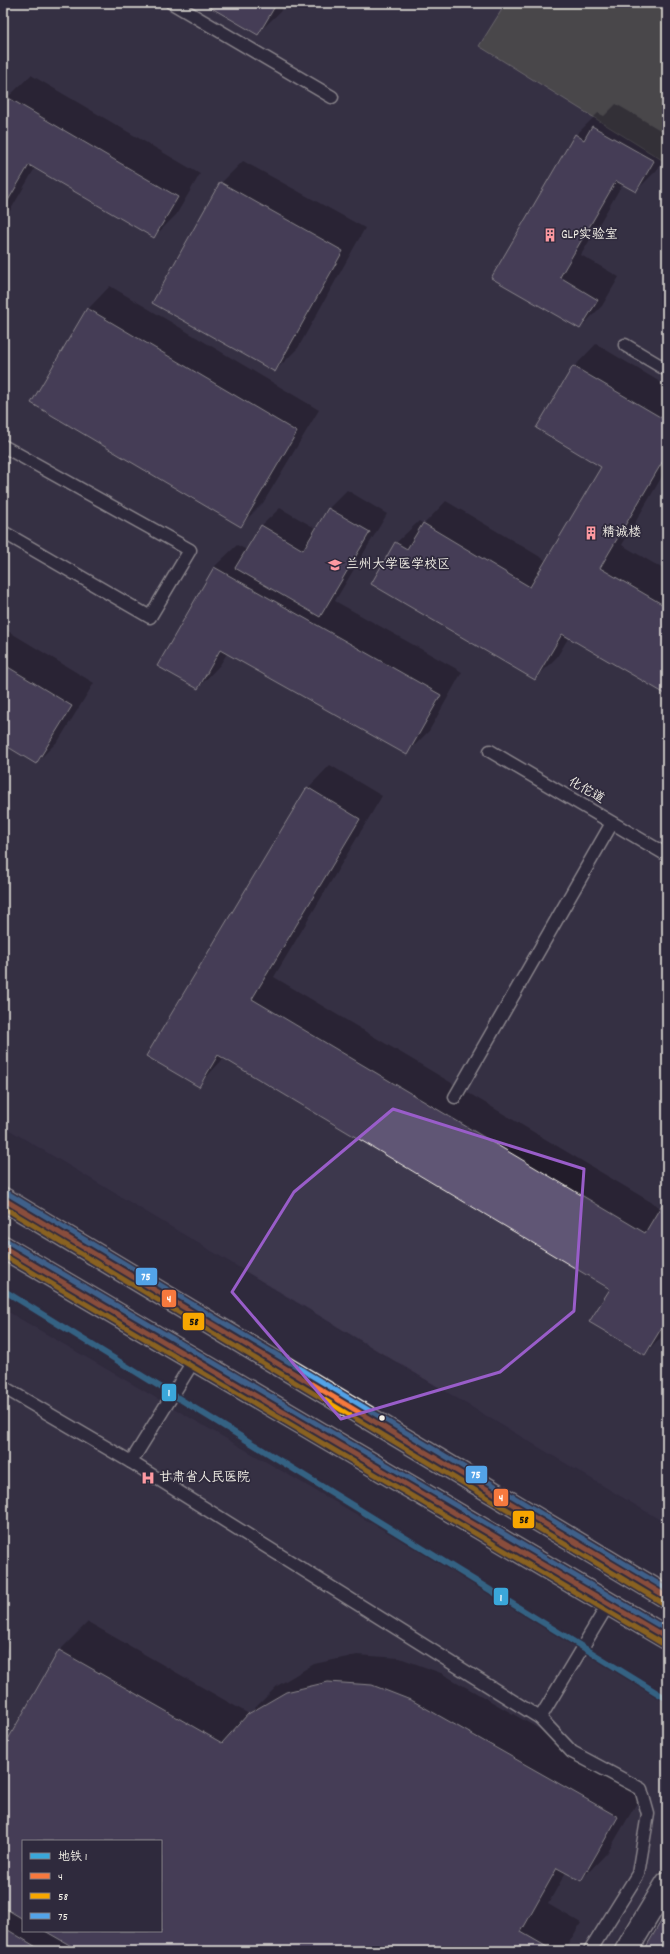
<svg xmlns="http://www.w3.org/2000/svg" width="670" height="1954" font-family="Dekko,'LXGW WenKai TC',sans-serif">
  <style>
    .built { fill: #3e374e; fill-rule: evenodd }
    .green { fill: #686a5c; stroke: #aeaea2 }
    .shadow { fill: #0007; fill-rule: evenodd }
    .building { fill: #605674; stroke: #f4f1e8 }
    .lines { fill: none; stroke-linecap: round; stroke-linejoin: round }
    .lane-casing { stroke: #f4f1e8; stroke-width: 15 }
    .street-casing { stroke: #f4f1e8; stroke-width: 25 }
    .primary-casing { stroke: #f4f1e8; stroke-width: 25 }
    .lane { stroke: #2f2a3d; stroke-width: 12 }
    .street { stroke: #2f2a3d; stroke-width: 22 }
    .primary { stroke: #2f2a3d; stroke-width: 22 }
    .bus-1-casing { stroke: #2f2a3d; stroke-width: 8 }
    .bus-2-casing { stroke: #2f2a3d; stroke-width: 8 }
    .bus-3-casing { stroke: #2f2a3d; stroke-width: 8 }
    .bus-1 { stroke: #f6793e; stroke-width: 5 }
    .bus-2 { stroke: #f7a600; stroke-width: 5 }
    .bus-3 { stroke: #53a3e8; stroke-width: 5 }
    .metro-1-casing { stroke: #2f2a3d; stroke-width: 9 }
    .metro-1 { stroke: #3aa7da; stroke-width: 6 }
    .marked { fill: none; stroke: #995dc9; stroke-width: 3; stroke-linejoin: round }
    .bus-dot { fill: #f4f1e8; stroke: #2f2a3d; stroke-width: 1.5 }
    .labels { text-anchor: middle; dominant-baseline: central; stroke-width: 3.5; stroke-linejoin: round; paint-order: stroke }
    .poi-label { font-size: 13px; fill: #f4f1e8; stroke: #2f2a3d; text-anchor: start }
    .street-label { font-size: 13px; fill: #f4f1e8; stroke: #2f2a3d }
    .line-badge { stroke: #2f2a3d; stroke-width: 1.5 }
    .badge-label { font-size: 11px; text-anchor: middle; font-weight: bold; fill: #fff }
    .pale-badge-label { font-size: 11px; text-anchor: middle; font-weight: bold; fill: #111 }
  </style>
  <rect width="100%" height="100%" fill="#2f2a3d"/>
  <filter id="ink" filterUnits="userSpaceOnUse"><feTurbulence type="fractalNoise" baseFrequency=".025" numOctaves="2"/><feDisplacementMap in="SourceGraphic" scale="8" xChannelSelector="R" yChannelSelector="G"/><feConvolveMatrix kernelMatrix="1 2 1 2 8 2 1 2 1" color-interpolation-filters="sRGB"/></filter>
  <g filter="url(#ink)">
    <!-- built -->
    <g class="built">
      <polygon points="3,3 667,3 667,1524 3,1126"/>
      <path d="M3 1309 667 1695V1859L610 1951H3ZM23 1841H161V1931H23Z"/>
    </g>
    <!-- green -->
    <polygon class="green" points="506,3 667,3 667,163 479,46"/>
    <!-- shadow -->
    <g class="shadow">
      <polygon points="205,3 285,3 280,12 257,34"/>
      <polygon points="31,75 200,174 176,215 154,237 35,168 3,223 3,106 8,97"/>
      <polygon points="616,104 667,134 667,153 658,169 636,191 623,183 581,255 619,277 602,306 580,328 493,277 576,135 598,113 604,116"/>
      <polygon points="243,161 365,228 298,348 275,371 221,183"/>
      <polygon points="110,286 319,410 263,503 240,526 32,403 88,309"/>
      <polygon points="596,344 667,386 667,468 622,545 667,571 667,694 569,637 557,657 535,679 396,543 419,521 424,524 446,501 547,561 603,466 574,367"/>
      <polygon points="347,490 387,514 335,601 462,672 429,731 407,753 228,652 220,665 198,688 159,666 214,567 237,545 247,550 261,526 280,508 317,529 329,508"/>
      <polygon points="3,628 94,683 59,740 36,763 3,742"/>
      <polygon points="330,765 382,796 274,977 661,1208 667,1198 667,1332 645,1354 611,1289 224,1058 198,1086 308,788"/>
      <path d="M88 1622 249 1714 277 1686 314 1664 357 1655 400 1658 441 1673 645 1789 608 1852 581 1880 566 1872 548 1904 581 1923 564 1951H3V1750L60 1650ZM23 1841H161V1931H23Z"/>
      <polygon points="3,1640 9,1644 3,1655"/>
    </g>
    <!-- building -->
    <g class="building">
      <polygon points="203,3 277,3 258,35"/>
      <polygon points="7,97 178,197 154,238 29,165 3,209 3,104"/>
      <polygon points="592,126 654,161 636,192 616,181 560,277 598,300 580,329 491,278 575,134 584,140"/>
      <polygon points="220,182 343,251 275,372 152,303"/>
      <polygon points="87,308 297,432 241,527 31,403"/>
      <polygon points="573,366 667,421 667,454 600,568 667,607 667,695 562,634 535,680 371,584 395,542 407,549 423,523 530,587 601,467 536,428"/>
      <polygon points="328,508 370,532 320,617 235,568 261,525 303,550"/>
      <polygon points="214,567 441,695 407,755 220,650 198,689 157,666"/>
      <polygon points="3,664 72,706 36,764 3,744"/>
      <polygon points="307,787 360,819 252,999 645,1233 667,1196 667,1319 645,1355 589,1322 610,1289 218,1055 199,1087 146,1056"/>
      <polygon points="59,1650 222,1743 248,1714 286,1692 328,1682 372,1685 413,1701 618,1817 581,1881 557,1868 521,1932 554,1951 80,1951 45,1931 161,1931 161,1841 23,1841 23,1919 3,1907 3,1748"/>
      <polygon points="667,1911 667,1951 652,1951 646,1947"/>
      <polygon points="3,1927 43,1951 3,1951"/>
    </g>
    <g class="lines">
      <!-- lane casing -->
      <g class="lane-casing">
        <g id="lane">
          <polyline points="172,3 332,97"/>
          <polyline points="625,345 667,370"/>
          <polyline points="3,446 190,550 150,617 3,532"/>
          <polyline points="490,751 667,855"/>
          <polyline points="455,1097 612,823"/>
          <polyline points="3,1387 131,1462 540,1718 609,1603"/>
          <polyline points="131,1462 194,1360"/>
          <polyline points="540,1718 572,1752 641,1789 648,1814 638,1874 590,1951"/>
        </g>
      </g>
      <!-- street casing -->
      <g class="street-casing">
        <polyline id="street" points="626,1951 667,1883"/>
      </g>
      <!-- primary casing -->
      <g class="primary-casing">
        <g id="primary">
          <polyline points="3,1199 667,1597"/>
          <polyline points="3,1247 667,1638"/>
        </g>
      </g>
      <!-- lane -->
      <use href="#lane" class="lane"/>
      <!-- street -->
      <use href="#street" class="street"/>
      <!-- primary -->
      <use href="#primary" class="primary"/>
      <!-- bus-1 casing -->
      <g class="bus-1-casing">
        <g id="bus-1">
          <polyline points="3,1199 667,1597"/>
          <polyline points="3,1247 667,1638"/>
        </g>
      </g>
      <!-- bus-2 casing -->
      <g class="bus-2-casing">
        <g id="bus-2">
          <polyline points="3,1207 663,1603"/>
          <polyline points="3,1255 663,1644"/>
        </g>
      </g>
      <!-- bus-3 casing -->
      <g class="bus-3-casing">
        <g id="bus-3">
          <polyline points="7,1193 667,1589"/>
          <polyline points="7,1241 667,1630"/>
        </g>
      </g>
      <!-- bus-1 -->
      <use href="#bus-1" class="bus-1"/>
      <!-- bus-2 -->
      <use href="#bus-2" class="bus-2"/>
      <!-- bus-3 -->
      <use href="#bus-3" class="bus-3"/>
      <!-- metro-1 casing -->
      <g class="metro-1-casing">
        <polyline id="metro-1" points="3,1290 667,1699"/>
      </g>
      <!-- metro-1 -->
      <use href="#metro-1" class="metro-1"/>
    </g>
  </g>
  <!-- marked area -->
  <path d="M0 0H670V1954H0ZM393 1109 584 1169 574 1311 500 1372 341 1419 232 1292 294 1192Z" fill="#2f2a3d" fill-opacity=".55" fill-rule="evenodd"/>
  <path class="marked" d="M393 1109 584 1169 574 1311 500 1372 341 1419 232 1292 294 1192Z"/>
  <!-- icons -->
  <defs>
    <g id="building-bare" transform="scale(1.08)"><path d="M-4-6H4V6H1V3H-1V6H-4ZM-2.5-4.3h1.7v1.8h-1.7ZM.8-4.3h1.7v1.8H.8ZM-2.5-1h1.7V.8h-1.7ZM.8-1h1.7V.8H.8Z" fill="#ff9aa2" stroke="#2f2a3d" stroke-width="2.5" paint-order="stroke"/></g>
    <g id="university-bare" transform="scale(1.08)"><path d="M0-5L7-2L0 1L-7-2ZM-4 1L0 2.5L4 1V4Q0 6-4 4Z" fill="#ff9aa2" stroke="#2f2a3d" stroke-width="2.5" paint-order="stroke"/></g>
    <g id="hospital-bare" transform="scale(1.08)"><path d="M-5-5h3v3.5h4V-5h3V5h-3V1.5h-4V5h-3Z" fill="#ff9aa2" stroke="#2f2a3d" stroke-width="2.5" paint-order="stroke"/></g>
  </defs>
  <g fill-rule="evenodd">
    <use href="#building-bare" x="550" y="235"/>
    <use href="#building-bare" x="591" y="533"/>
    <use href="#university-bare" x="335" y="565"/>
    <use href="#hospital-bare" x="148" y="1478"/>
  </g>
  <!-- markers -->
  <circle class="bus-dot" cx="382" cy="1418" r="3.5"/>
  <g class="labels">
    <!-- poi labels -->
    <g class="poi-label">
      <text x="561" y="235">GLP实验室</text>
      <text x="602" y="533">精诚楼</text>
      <text x="346" y="565">兰州大学医学校区</text>
      <text x="159" y="1478">甘肃省人民医院</text>
    </g>
    <!-- street labels -->
    <g class="street-label">
      <text transform="translate(586 791) rotate(30)">化佗道</text>
    </g>
  </g>
  <g class="line-badge">
    <rect x="135" y="1267" width="23" height="19" rx="4" fill="#53a3e8"/>
    <rect x="161" y="1289" width="16" height="19" rx="4" fill="#f6793e"/>
    <rect x="182" y="1312" width="23" height="19" rx="4" fill="#f7a600"/>
    <rect x="161" y="1383" width="16" height="19" rx="4" fill="#3aa7da"/>
    <rect x="465" y="1465" width="23" height="19" rx="4" fill="#53a3e8"/>
    <rect x="493" y="1488" width="16" height="19" rx="4" fill="#f6793e"/>
    <rect x="512" y="1510" width="23" height="19" rx="4" fill="#f7a600"/>
    <rect x="493" y="1587" width="16" height="19" rx="4" fill="#3aa7da"/>
  </g>
  <g class="badge-label">
    <text x="146" y="1280">75</text>
    <text x="169" y="1302">4</text>
    <text x="169" y="1396">1</text>
    <text x="476" y="1478">75</text>
    <text x="501" y="1501">4</text>
    <text x="501" y="1601">1</text>
  </g>
  <g class="pale-badge-label">
    <text x="194" y="1325">58</text>
    <text x="524" y="1523">58</text>
  </g>
  <!-- margin -->
  <rect width="670" height="1954" fill="none" stroke="#2f2a3d" stroke-width="16"/>
  <rect x="8" y="8" width="654" height="1938" fill="none" stroke="#f4f1e8" stroke-width="1.5" filter="url(#ink)"/>
  <!-- legend -->
  <rect x="22" y="1840" width="140" height="92" fill="#2f2a3d" stroke="#7e7a81"/>
  <rect x="30" y="1853" width="20" height="6" fill="#3aa7da" stroke="#7e7a81"/>
  <text x="58" y="1860" font-size="12" fill="#f4f1e8">地铁 1</text>
  <rect x="30" y="1873" width="20" height="6" fill="#f6793e" stroke="#7e7a81"/>
  <text x="58" y="1880" font-size="12" fill="#f4f1e8">4</text>
  <rect x="30" y="1893" width="20" height="6" fill="#f7a600" stroke="#7e7a81"/>
  <text x="58" y="1900" font-size="12" fill="#f4f1e8">58</text>
  <rect x="30" y="1913" width="20" height="6" fill="#53a3e8" stroke="#7e7a81"/>
  <text x="58" y="1920" font-size="12" fill="#f4f1e8">75</text>
</svg>
